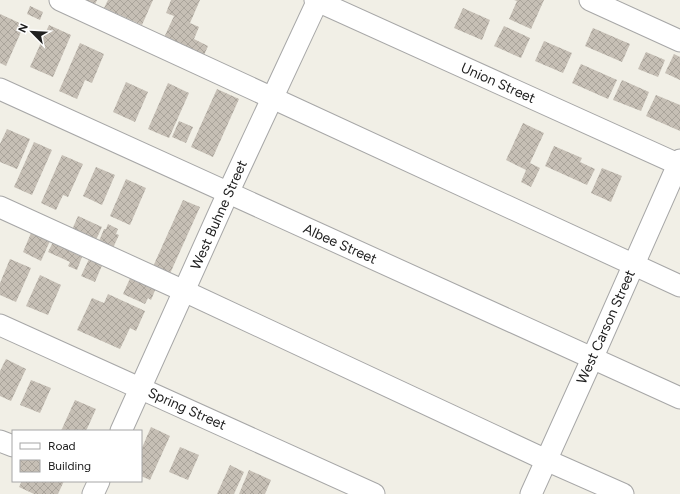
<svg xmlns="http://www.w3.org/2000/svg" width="680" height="494" font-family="Figtree,sans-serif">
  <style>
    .building { fill: url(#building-cross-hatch) }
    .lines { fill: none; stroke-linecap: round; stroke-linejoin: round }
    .minor-casing { stroke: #a7a7a7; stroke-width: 23 }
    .minor { stroke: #fff; stroke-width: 21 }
    .labels { text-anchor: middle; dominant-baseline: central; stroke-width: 3; stroke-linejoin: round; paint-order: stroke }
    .street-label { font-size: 14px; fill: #202020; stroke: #fff }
  </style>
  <defs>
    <pattern id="building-cross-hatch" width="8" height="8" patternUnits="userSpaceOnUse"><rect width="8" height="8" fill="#c6bfb5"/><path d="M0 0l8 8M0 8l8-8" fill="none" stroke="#aaa49b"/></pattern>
  </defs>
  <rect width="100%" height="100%" fill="#f1efe6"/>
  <!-- building -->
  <g class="building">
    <polygon points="69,0 97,0 92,11"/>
    <polygon points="108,0 153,0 142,25 104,8"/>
    <polygon points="171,0 200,0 190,23 199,27 194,39 208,46 201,62 161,44 174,16 166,13"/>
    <polygon points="514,0 544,0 531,29 509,19 517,1"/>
    <polygon points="30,6 43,12 40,20 27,14"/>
    <polygon points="463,8 490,20 482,40 454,28"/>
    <polygon points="0,14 24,25 6,66 0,63"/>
    <polygon points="49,25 71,35 53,77 30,67"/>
    <polygon points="504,26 530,38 521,58 494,46"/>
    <polygon points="593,28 630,44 622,62 585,46"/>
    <polygon points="544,41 572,53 563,73 535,61"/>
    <polygon points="80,43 104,54 92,83 85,80 77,99 59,91"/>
    <polygon points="646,52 665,60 658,77 638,69"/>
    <polygon points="674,54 680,57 680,80 665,73"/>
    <polygon points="581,64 617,80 608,99 572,83"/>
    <polygon points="622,80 649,92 641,111 613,100"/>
    <polygon points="126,82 148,92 135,122 113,112"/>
    <polygon points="168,83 189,93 169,138 148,129"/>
    <polygon points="217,89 239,99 213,157 191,147"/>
    <polygon points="656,95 680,105 680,131 646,116"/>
    <polygon points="179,121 193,127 186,143 172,137"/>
    <polygon points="523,123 544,133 530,163 540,168 531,187 521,182 526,170 506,160"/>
    <polygon points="7,129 30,139 17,169 0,162 0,144"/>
    <polygon points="34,142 52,150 32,195 14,187"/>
    <polygon points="554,146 582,158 580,162 595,169 587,185 545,166"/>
    <polygon points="62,155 83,164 68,197 63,195 56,210 41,203"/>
    <polygon points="96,167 115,175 102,205 83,196"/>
    <polygon points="602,168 622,176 611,202 591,193"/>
    <polygon points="126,179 146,188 130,225 110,216"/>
    <polygon points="183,200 200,207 168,278 151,271"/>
    <polygon points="78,216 102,227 95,242 71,232"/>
    <polygon points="108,224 118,229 116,234 119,235 113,248 99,241 104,229 106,229"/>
    <polygon points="31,233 50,241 41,261 23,252"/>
    <polygon points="54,240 76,250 74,253 82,257 77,270 68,266 70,262 48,252"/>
    <polygon points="90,257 103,263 95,282 81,276"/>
    <polygon points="10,259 31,268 16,302 0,295 0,283"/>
    <polygon points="40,275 61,285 48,315 26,306"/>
    <polygon points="131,276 156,288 151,300 148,298 145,304 123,294"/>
    <polygon points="108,294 145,311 136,331 130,328 120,349 77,330 92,298 104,303"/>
    <polygon points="6,359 26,369 11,401 0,396 0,371"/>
    <polygon points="31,380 51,388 40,413 20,405"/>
    <polygon points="75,400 96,409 86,431 61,431"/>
    <polygon points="151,427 170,436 150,480 141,476 141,450"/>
    <polygon points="180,447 199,455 188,480 169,472"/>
    <polygon points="230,465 244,472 234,494 217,494"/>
    <polygon points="249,470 271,480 265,494 239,494"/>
    <polygon points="22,481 64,481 58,494 34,494 19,487"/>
  </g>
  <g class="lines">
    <!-- minor casing -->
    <g class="minor-casing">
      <g id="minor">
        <polyline points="60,0 680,286"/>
        <polyline points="315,0 680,165"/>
        <polyline points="590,0 680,41"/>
        <polyline points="0,89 680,398"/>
        <polyline points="0,207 184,291 546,460 623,494"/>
        <polyline points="0,325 374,494"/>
        <polyline points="121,431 228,193 318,0"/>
        <polyline points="0,441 13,446"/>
        <polyline points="93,494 99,481"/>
        <polyline points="531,494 592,359 680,160"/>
      </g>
    </g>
    <!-- minor -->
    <use href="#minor" class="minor"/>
  </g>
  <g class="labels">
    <!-- street labels -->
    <g class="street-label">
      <text transform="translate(498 83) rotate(24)">Union Street</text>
      <text transform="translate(219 215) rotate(-66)">West Buhne Street</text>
      <text transform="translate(340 244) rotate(24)">Albee Street</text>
      <text transform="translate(606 327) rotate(-66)">West Carson Street</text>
      <text transform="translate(187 409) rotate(24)">Spring Street</text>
    </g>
  </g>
  <!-- legend -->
  <rect x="12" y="430" width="130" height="52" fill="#ffffff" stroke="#a6a6a6"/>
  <rect x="20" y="443" width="20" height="6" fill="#ffffff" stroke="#a6a6a6"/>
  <text x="48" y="450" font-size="12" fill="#202020">Road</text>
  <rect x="20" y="460" width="20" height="12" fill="url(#building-cross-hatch)" stroke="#a6a6a6"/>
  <text x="48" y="470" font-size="12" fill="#202020">Building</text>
  <!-- north arrow -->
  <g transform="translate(32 32) rotate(294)" stroke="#ffffff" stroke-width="3" paint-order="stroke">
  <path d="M0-3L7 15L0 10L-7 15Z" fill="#202020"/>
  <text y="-6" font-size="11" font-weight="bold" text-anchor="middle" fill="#202020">N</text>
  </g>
</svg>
